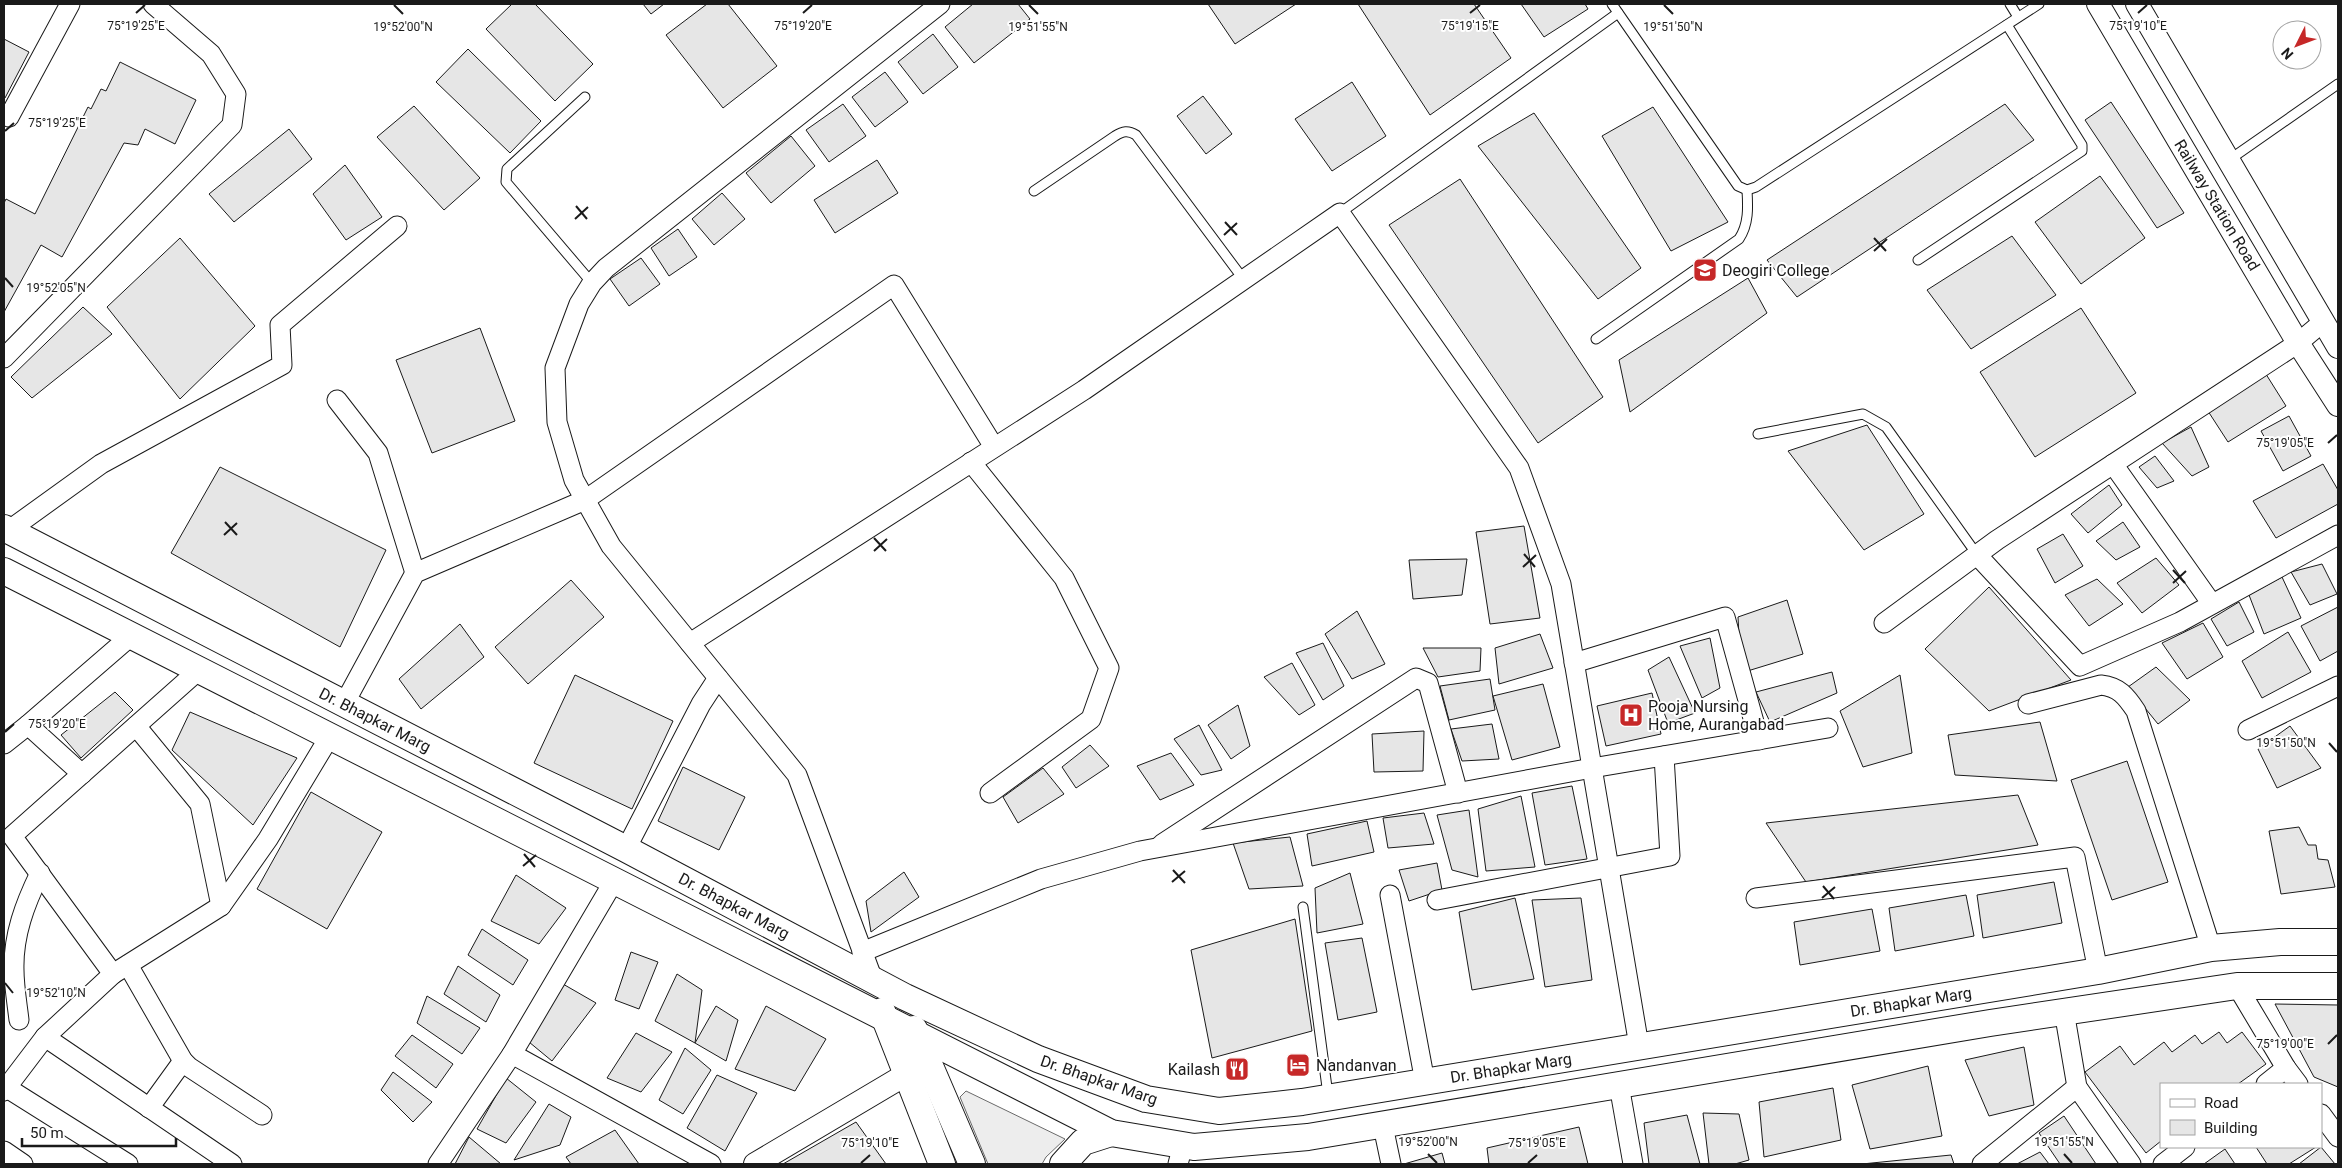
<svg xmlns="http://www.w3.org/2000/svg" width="2342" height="1168" font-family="Roboto,sans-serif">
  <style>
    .built { fill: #ededed; stroke: #6a6a6a }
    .building { fill: #e6e6e6; stroke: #1a1a1a }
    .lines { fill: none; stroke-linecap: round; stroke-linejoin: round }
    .service-casing { stroke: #1a1a1a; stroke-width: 11 }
    .minor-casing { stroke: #1a1a1a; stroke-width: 21 }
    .tertiary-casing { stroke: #1a1a1a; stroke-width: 24 }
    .secondary-casing { stroke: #1a1a1a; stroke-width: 28 }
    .service { stroke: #fff; stroke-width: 9 }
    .minor { stroke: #fff; stroke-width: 19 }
    .tertiary { stroke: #fff; stroke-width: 22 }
    .secondary { stroke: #fff; stroke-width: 26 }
    .ticks { fill: none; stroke: #1a1a1a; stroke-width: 2 }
    .labels { text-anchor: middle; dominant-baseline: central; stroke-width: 4; stroke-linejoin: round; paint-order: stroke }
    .street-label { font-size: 16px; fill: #1a1a1a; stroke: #fff }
    .poi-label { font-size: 16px; fill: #1a1a1a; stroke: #fff; text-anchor: start }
    .ticks-label { font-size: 12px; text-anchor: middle; fill: #1a1a1a; stroke: #fff; stroke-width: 4; stroke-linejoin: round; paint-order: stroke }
  </style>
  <rect width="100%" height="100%" fill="#fff"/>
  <!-- built -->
  <polygon class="built" points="966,1091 1065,1139 1046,1157 1042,1164 988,1164 960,1097"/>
  <!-- building -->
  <g class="building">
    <polygon points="512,4 535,4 593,64 555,101 486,29"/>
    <polygon points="643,4 664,4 651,14"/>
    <polygon points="707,4 728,4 777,66 723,108 666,35"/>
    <polygon points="973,4 1018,4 1030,19 974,63 945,27"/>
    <polygon points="1208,4 1296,4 1235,44"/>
    <polygon points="1358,4 1474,4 1511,58 1430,115"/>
    <polygon points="1521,4 1585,4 1588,9 1544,37"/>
    <polygon points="933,34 958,67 923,94 898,62"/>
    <polygon points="4,39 29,52 5,98 4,98"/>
    <polygon points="468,49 541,121 510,153 436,82"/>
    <polygon points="120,62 196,100 175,144 145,129 138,145 124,143 62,257 41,245 4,312 4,203 6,199 35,214 88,107 91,109 101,89 106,91"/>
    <polygon points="885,72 908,102 875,127 852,97"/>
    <polygon points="1352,82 1386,136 1332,171 1295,119"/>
    <polygon points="1203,96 1232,134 1206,154 1177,116"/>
    <polygon points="2111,102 2184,213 2157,228 2085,120"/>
    <polygon points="843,104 866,136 829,162 806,130"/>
    <polygon points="2005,104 2034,140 1797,297 1767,260"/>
    <polygon points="414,106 480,178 444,210 377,137"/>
    <polygon points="1653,107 1728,222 1671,251 1602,136"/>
    <polygon points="1534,113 1641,268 1598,299 1478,146"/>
    <polygon points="289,129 312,159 234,222 209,194"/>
    <polygon points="791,136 815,166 771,203 746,173"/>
    <polygon points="877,160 898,193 835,233 814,200"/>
    <polygon points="345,165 382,217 346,240 313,194"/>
    <polygon points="2100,176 2145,238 2081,284 2035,222"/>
    <polygon points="1460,179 1603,397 1538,443 1389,225"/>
    <polygon points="722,193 745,219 714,245 692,219"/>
    <polygon points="678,229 697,257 669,276 651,248"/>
    <polygon points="2012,236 2056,295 1971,349 1927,290"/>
    <polygon points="180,238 255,326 180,399 107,307"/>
    <polygon points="641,258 660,284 629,306 610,279"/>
    <polygon points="1748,278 1767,313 1630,412 1619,360"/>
    <polygon points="83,307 112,334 32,398 11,377"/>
    <polygon points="2081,308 2136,393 2035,457 1980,372"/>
    <polygon points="480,328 515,421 432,453 396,360"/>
    <polygon points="2264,371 2286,406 2228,442 2206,408"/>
    <polygon points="2289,416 2311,456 2283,471 2261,431"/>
    <polygon points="1867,425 1924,514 1864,550 1788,451"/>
    <polygon points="2191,427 2209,467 2192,476 2162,443"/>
    <polygon points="2155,456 2174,481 2157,488 2139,467"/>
    <polygon points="2323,464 2338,490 2338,504 2276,538 2253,501"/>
    <polygon points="220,467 386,550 340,647 171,553"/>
    <polygon points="2109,485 2122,505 2088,533 2071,514"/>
    <polygon points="2123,522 2140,547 2116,560 2096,541"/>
    <polygon points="1524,526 1540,618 1490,624 1476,532"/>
    <polygon points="2063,534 2083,566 2055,583 2037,549"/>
    <polygon points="2156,558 2179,585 2142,613 2117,583"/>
    <polygon points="1467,559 1462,595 1413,599 1409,560"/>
    <polygon points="2322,564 2337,594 2310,605 2291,572"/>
    <polygon points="2282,577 2301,618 2264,634 2249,595"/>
    <polygon points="2097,579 2123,604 2089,626 2065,595"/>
    <polygon points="571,580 604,617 528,684 495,647"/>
    <polygon points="1989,587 2071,680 1989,711 1925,649"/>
    <polygon points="1787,600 1803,654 1741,673 1738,617"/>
    <polygon points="2239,602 2254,632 2227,646 2211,619"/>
    <polygon points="2338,607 2338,651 2320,661 2301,626"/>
    <polygon points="1357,611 1385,664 1352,679 1325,634"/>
    <polygon points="2203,623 2223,657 2187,679 2162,643"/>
    <polygon points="460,624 484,657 421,709 399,679"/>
    <polygon points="2288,632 2311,672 2262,698 2242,661"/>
    <polygon points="1540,634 1553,668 1499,684 1495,648"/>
    <polygon points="1710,638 1720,688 1702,698 1680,646"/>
    <polygon points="1323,643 1344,686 1323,700 1296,653"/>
    <polygon points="1423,648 1481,648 1480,671 1438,677"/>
    <polygon points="1669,657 1695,713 1668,723 1648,670"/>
    <polygon points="1292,663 1315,705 1299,715 1264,677"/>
    <polygon points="2156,667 2190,700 2158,724 2128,687"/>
    <polygon points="1832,672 1837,693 1770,722 1756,692"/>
    <polygon points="575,675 673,721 632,809 534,763"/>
    <polygon points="1900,675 1912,753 1863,767 1840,711"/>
    <polygon points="1490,679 1495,710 1449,720 1440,686"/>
    <polygon points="1543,684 1560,747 1512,760 1493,696"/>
    <polygon points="115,692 133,710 81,758 61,735"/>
    <polygon points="1652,693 1661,734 1606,746 1597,706"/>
    <polygon points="1238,705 1250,746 1231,759 1208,725"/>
    <polygon points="190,712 297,758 253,825 172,750"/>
    <polygon points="2040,722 2057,781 1955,775 1948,735"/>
    <polygon points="1492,724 1499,759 1462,761 1451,729"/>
    <polygon points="1199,725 1222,770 1201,775 1174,739"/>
    <polygon points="2290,726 2321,768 2277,788 2258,749"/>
    <polygon points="1424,731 1423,771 1374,772 1372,734"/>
    <polygon points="1090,745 1109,766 1076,788 1062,767"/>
    <polygon points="1171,753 1194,785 1160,800 1137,766"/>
    <polygon points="2127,761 2168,882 2112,900 2071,780"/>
    <polygon points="683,767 745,797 719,850 658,821"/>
    <polygon points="1043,768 1064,794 1018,823 1003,797"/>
    <polygon points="1572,786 1587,859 1545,865 1532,793"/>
    <polygon points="311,792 382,832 327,929 257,889"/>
    <polygon points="2018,795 2038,845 1806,882 1766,823"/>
    <polygon points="1521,796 1535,867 1486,871 1478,809"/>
    <polygon points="1469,810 1478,877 1452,870 1437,815"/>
    <polygon points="1424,813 1434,844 1388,848 1383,818"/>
    <polygon points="1367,821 1374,852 1312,866 1307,834"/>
    <polygon points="2299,827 2308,845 2316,845 2318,859 2328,860 2335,887 2281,894 2269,831"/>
    <polygon points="1290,837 1303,886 1249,889 1233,843"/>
    <polygon points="1437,863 1442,890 1409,901 1399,870"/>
    <polygon points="904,872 919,897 871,932 866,901"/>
    <polygon points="1350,873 1363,924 1317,933 1315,888"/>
    <polygon points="516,875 566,908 539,944 491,921"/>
    <polygon points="2054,882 2062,923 1983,938 1977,895"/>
    <polygon points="1966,895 1974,936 1895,951 1889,908"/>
    <polygon points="1515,898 1534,979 1472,990 1459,912"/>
    <polygon points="1581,898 1592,980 1545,987 1532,900"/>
    <polygon points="1872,909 1880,951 1800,965 1794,922"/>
    <polygon points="1295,919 1312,1031 1212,1058 1191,950"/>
    <polygon points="482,929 528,960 513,985 468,955"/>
    <polygon points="1362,938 1377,1012 1338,1020 1325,943"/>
    <polygon points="631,952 658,962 639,1009 615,1000"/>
    <polygon points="458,966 500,995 486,1022 444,994"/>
    <polygon points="677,974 702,990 695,1043 655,1021"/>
    <polygon points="556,980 596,1003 552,1061 529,1042"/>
    <polygon points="427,996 480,1028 462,1054 417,1023"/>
    <polygon points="2275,1004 2338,1005 2338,1087 2314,1077"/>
    <polygon points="716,1006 738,1020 726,1061 695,1043"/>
    <polygon points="766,1006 826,1039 795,1091 735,1069"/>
    <polygon points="2219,1032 2227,1043 2242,1032 2266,1064 2238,1084 2161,1084 2161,1141 2146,1153 2085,1072 2120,1046 2134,1065 2164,1042 2172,1052 2195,1035 2202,1044"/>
    <polygon points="636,1033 672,1052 641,1092 607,1078"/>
    <polygon points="412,1035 453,1064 436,1088 395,1056"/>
    <polygon points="2024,1047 2034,1105 1989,1116 1965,1060"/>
    <polygon points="685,1048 711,1070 683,1114 659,1100"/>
    <polygon points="1928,1066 1942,1136 1870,1149 1852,1085"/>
    <polygon points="393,1072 432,1102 413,1122 381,1090"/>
    <polygon points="717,1075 757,1093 725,1151 687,1128"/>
    <polygon points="506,1078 536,1102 506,1143 477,1129"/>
    <polygon points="1833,1088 1841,1140 1764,1157 1759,1102"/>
    <polygon points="549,1104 571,1117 560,1145 514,1160"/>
    <polygon points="1703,1113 1739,1114 1749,1160 1735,1164 1709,1164"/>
    <polygon points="1687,1115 1700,1164 1649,1164 1644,1123"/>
    <polygon points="2064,1116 2096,1164 2060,1164 2039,1133"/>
    <polygon points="856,1122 886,1164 783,1164"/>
    <polygon points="1579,1127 1588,1164 1489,1164 1487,1148"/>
    <polygon points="615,1130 639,1164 571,1164 566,1157"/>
    <polygon points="469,1137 501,1164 455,1164"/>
    <polygon points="2256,1147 2316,1147 2289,1164 2267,1164"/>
    <polygon points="2321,1147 2335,1164 2299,1164"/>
    <polygon points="2225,1149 2235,1164 2204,1164"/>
    <polygon points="2040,1152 2049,1164 2017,1164"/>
    <polygon points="1442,1153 1445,1164 1404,1164"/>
    <polygon points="1951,1155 1954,1164 1862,1164"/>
  </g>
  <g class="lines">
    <!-- service casing -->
    <g class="service-casing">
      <g id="service">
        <polyline points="1612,4 1738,186 1747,190 1756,187 2039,4"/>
        <polyline points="2010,4 2018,17"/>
        <polyline points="585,97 507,169 506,182 592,283"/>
        <polyline points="2229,160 2338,84"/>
        <path d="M1034 191 1115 136C1123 131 1128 130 1136 135L1244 280"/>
        <polyline points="1340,213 1618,13"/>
        <polyline points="1918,260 2082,151 2082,145 2007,25"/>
        <path d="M1596 339 1739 239C1749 224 1748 207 1747 190"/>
        <polyline points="1758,434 1863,414 1886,427 1978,556"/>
        <polyline points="1303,907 1328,1095"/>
      </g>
    </g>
    <!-- minor casing -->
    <g class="minor-casing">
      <g id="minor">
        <polyline points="4,114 9,117 70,4"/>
        <polyline points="4,358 232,125 236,94 211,54 153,4"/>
        <polyline points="337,400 378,453 415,573"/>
        <polyline points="971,462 1064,578 1109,668 1091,719 990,793"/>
        <polyline points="2113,464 2212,604"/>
        <polyline points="8,531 101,464 282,365 280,325 397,226"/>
        <polyline points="1978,556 2080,666 2180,622 2338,535"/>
        <polyline points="1884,623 1997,540 2298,343 2323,322"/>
        <polyline points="690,643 1084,390 1340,213 1519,468 1561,584 1639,1046"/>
        <polyline points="1574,663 1725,617 1759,740"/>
        <polyline points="344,704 415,573 585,500 894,285 994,447"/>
        <path d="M2028 704 2101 685C2119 687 2126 696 2136 711L2211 948"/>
        <polyline points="28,725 132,635"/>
        <polyline points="136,726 200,804 221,906"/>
        <polyline points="2248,730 2338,686"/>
        <polyline points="4,744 28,725 82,774"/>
        <polyline points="1162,844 1416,678 1428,683 1458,793"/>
        <polyline points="626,849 701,704 718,678"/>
        <polyline points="1390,895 1425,1082"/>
        <polyline points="1756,898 2075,857 2098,971"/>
        <polyline points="1437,900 1670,856 1664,756"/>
        <polyline points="862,952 1041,879 1140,851 1592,768 1828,728"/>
        <polyline points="128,965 183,1061 189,1067 262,1115"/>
        <polyline points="113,974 221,906 268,839 330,736"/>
        <polyline points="873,980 797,775 611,546 574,480 557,422 555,368 579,304 592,283 606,268 940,4"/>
        <polyline points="2237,986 2286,1068 2298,1084"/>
        <polyline points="2064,1011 2077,1087 2131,1164"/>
        <path d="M19 1020C17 1003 14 986 14 970 13 935 25 904 40 873"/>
        <polyline points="45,1037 232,1164"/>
        <polyline points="512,1054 711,1164"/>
        <polyline points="2266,1084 2286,1068"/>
        <polyline points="1619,1085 1633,1164"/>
        <polyline points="4,1086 128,1164"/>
        <polyline points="4,1091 45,1037 113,974 12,836 200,669"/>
        <polyline points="149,1108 183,1061"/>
        <polyline points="2321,1114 2338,1137"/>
        <polyline points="1383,1126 1391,1164"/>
        <polyline points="4,1151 23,1164"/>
        <polyline points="438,1164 512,1054 614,881"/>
        <polyline points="1178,1164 1183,1145"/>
        <polyline points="1982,1164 2077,1087"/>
        <polyline points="2163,1164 2185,1147"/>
      </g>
    </g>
    <!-- tertiary casing -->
    <g class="tertiary-casing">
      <g id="tertiary">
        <polyline points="2098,4 2298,343 2338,405"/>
        <polyline points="2137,4 2338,347"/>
        <polyline points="755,1164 922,1065"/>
      </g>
    </g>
    <!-- secondary casing -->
    <g class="secondary-casing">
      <g id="secondary">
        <polyline points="4,528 626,849 905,997 1038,1059 1146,1099 1219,1111 1302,1102 2098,971 2211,948 2280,942 2338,942"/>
        <polyline points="4,571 1111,1133 1194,1147 1308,1137 1990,1023 2237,986 2338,986"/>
        <polyline points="882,1011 942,1164"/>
        <polyline points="914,1029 972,1164"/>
        <polyline points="1063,1164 1083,1142 1111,1133"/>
      </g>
    </g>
    <!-- service -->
    <use href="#service" class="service"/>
    <!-- minor -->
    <use href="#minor" class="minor"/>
    <!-- tertiary -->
    <use href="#tertiary" class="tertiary"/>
    <!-- secondary -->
    <use href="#secondary" class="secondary"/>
  </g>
  <!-- ticks -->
  <path class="ticks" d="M394 5 403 14M1029 5 1038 14M1664 5 1673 14M136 13 145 5M803 13 812 5M1470 13 1480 5M2138 13 2147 5M5 131 14 123M576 206 587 219M575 219 588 207M1225 222 1237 235M1224 235 1237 223M1874 238 1886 251M1874 251 1887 239M5 278 13 287M2328 443 2337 435M225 522 237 535M224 535 237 523M874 538 886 551M874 551 887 539M1524 554 1535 567M1523 567 1536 555M2173 570 2185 583M2173 583 2186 571M5 732 14 724M2329 743 2337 752M524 854 535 867M523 866 536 855M1173 870 1185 883M1172 882 1185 871M1823 886 1834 899M1822 898 1835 887M5 983 13 993M2328 1044 2337 1035M1428 1154 1437 1163M2064 1154 2072 1163M861 1163 870 1155M1528 1163 1537 1155"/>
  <!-- icons -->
  <defs>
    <g id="university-square" transform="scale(1.25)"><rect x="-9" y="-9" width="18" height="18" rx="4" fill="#c62828" stroke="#fff"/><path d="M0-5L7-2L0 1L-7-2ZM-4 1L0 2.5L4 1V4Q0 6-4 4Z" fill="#fff"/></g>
    <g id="hospital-square" transform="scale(1.25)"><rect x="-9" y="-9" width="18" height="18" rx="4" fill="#c62828" stroke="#fff"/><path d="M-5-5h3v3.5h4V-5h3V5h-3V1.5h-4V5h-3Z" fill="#fff"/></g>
    <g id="hotel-square" transform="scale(1.25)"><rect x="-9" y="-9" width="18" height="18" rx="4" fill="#c62828" stroke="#fff"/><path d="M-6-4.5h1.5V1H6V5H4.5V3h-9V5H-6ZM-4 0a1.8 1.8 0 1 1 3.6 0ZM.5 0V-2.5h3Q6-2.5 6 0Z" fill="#fff"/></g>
    <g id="restaurant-square" transform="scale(1.25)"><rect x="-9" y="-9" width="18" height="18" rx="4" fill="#c62828" stroke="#fff"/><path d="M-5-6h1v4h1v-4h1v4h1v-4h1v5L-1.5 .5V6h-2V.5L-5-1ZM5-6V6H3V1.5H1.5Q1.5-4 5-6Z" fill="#fff"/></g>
  </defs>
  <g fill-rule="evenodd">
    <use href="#university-square" x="1705" y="270"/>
    <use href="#hospital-square" x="1631" y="715"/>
    <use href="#hotel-square" x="1298" y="1065"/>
    <use href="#restaurant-square" x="1237" y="1069"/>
  </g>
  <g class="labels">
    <!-- street labels -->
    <g class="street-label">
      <text transform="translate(2217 205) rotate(59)">Railway Station Road</text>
      <text transform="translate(375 720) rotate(27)">Dr. Bhapkar Marg</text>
      <text transform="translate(734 906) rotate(28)">Dr. Bhapkar Marg</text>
      <text transform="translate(1911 1002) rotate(-9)">Dr. Bhapkar Marg</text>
      <text transform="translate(1511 1068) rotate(-9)">Dr. Bhapkar Marg</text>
      <text transform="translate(1099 1080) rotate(19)">Dr. Bhapkar Marg</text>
    </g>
    <!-- poi labels -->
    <g class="poi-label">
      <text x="1722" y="270">Deogiri College</text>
      <text x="1648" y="706">Pooja Nursing<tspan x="1648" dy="18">Home, Aurangabad</tspan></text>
      <text x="1316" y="1065">Nandanvan</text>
      <text x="1220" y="1069" text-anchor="end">Kailash</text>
    </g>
  </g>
  <g class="ticks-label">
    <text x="136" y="30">75°19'25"E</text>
    <text x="803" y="30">75°19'20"E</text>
    <text x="1470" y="30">75°19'15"E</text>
    <text x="2138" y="30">75°19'10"E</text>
    <text x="403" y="31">19°52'00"N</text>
    <text x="1038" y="31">19°51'55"N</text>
    <text x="1673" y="31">19°51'50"N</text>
    <text x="57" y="127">75°19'25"E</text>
    <text x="56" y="292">19°52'05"N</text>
    <text x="2285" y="447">75°19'05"E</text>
    <text x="57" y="728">75°19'20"E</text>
    <text x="2286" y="747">19°51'50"N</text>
    <text x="56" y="997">19°52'10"N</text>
    <text x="2285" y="1048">75°19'00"E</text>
    <text x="1428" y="1146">19°52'00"N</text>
    <text x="2064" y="1146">19°51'55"N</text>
    <text x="870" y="1147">75°19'10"E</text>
    <text x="1537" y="1147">75°19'05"E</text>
  </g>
  <!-- border -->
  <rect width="2342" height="1168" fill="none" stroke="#1a1a1a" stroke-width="10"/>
  <!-- legend -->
  <rect x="2160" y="1083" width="162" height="65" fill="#ffffff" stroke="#a3a3a3"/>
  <rect x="2170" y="1099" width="25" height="8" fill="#ffffff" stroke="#a3a3a3"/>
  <text x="2204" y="1108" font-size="15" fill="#1a1a1a">Road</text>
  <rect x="2170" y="1120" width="25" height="15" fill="#e6e6e6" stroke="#a3a3a3"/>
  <text x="2204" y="1133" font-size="15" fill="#1a1a1a">Building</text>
  <!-- north arrow -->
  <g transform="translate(2297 45) rotate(228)"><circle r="24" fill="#ffffff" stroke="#a3a3a3"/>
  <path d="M0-4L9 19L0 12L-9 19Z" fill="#c62828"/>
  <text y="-8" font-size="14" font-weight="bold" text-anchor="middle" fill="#1a1a1a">N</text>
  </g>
  <!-- scale -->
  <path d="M22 1138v8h154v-8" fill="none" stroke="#1a1a1a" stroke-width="2.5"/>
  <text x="30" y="1138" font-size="15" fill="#1a1a1a" stroke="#ffffff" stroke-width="4" paint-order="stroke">50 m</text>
</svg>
